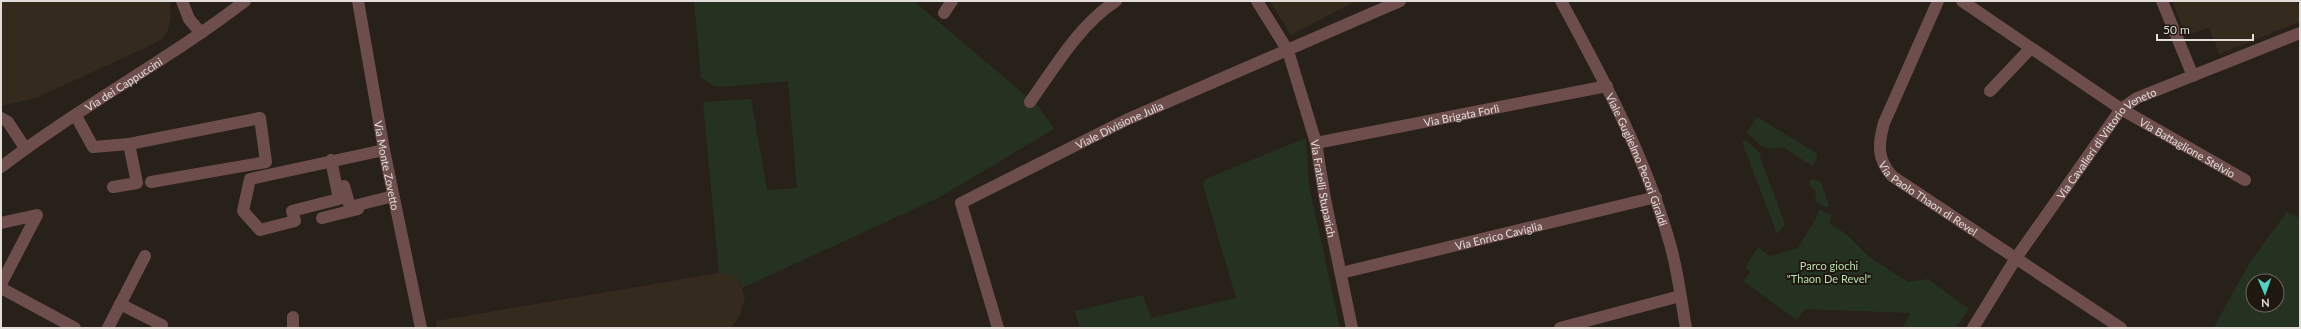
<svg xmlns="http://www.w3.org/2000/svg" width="2301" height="329" font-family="Lato,sans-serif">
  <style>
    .built { fill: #352a1e }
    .green { fill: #253222; fill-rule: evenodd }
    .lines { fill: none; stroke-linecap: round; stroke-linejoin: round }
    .minor { stroke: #6e4d4d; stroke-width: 12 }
    .labels { text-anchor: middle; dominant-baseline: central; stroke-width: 4; stroke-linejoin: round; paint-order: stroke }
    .street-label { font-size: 11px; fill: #e3ded9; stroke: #1e1811 }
    .park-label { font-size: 11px; fill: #bbdfb2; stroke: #1e1811 }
  </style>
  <rect width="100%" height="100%" fill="#28211a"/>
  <!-- built -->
  <g class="built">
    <polygon points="1,1 170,1 171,16 168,30 162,39 145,48 36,98 1,106"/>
    <polygon points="1270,1 1356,1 1291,35"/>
    <polygon points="2172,1 2297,1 2300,8 2300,20 2299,22 2219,54 2209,27 2186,36"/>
    <polygon points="719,273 736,275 745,297 740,315 731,328 437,328 436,321"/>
  </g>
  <!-- green -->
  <g class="green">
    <polygon points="694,1 914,1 1039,107 1054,129 938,198 742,288 736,275 719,273 703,102 751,99 767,190 797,188 788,81 720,87 713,86 701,77"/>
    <path d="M1757 117 1818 154 1813 166C1801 160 1794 153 1782 147 1762 152 1760 145 1747 132Z"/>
    <polygon points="1306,138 1309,186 1340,328 1080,328 1075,311 1143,295 1151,318 1236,298 1203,185 1205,179"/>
    <polygon points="1746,140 1761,154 1760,157 1785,224 1777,234 1742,142"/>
    <polygon points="1811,179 1821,182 1829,206 1825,207 1816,202 1815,190 1809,184"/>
    <polygon points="1819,210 1832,215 1829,223 1845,233 1868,256 1908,282 1928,279 1969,309 1956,328 1903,328 1910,313 1805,309 1797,320 1743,281 1750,272 1745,267 1758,247 1770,256 1798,248 1815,220"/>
    <path d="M2287 212 2300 218V328H2211L2214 327 2250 262ZM2253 281H2277V305H2253Z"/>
  </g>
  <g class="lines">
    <!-- minor -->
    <g class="minor">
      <polyline points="182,1 189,19 201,33"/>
      <path id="s1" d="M358 1 384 150 421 328"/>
      <path id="s2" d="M1257 1 1288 51 1316 143 1325 199 1352 328"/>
      <path id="s3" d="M1561 1C1604 80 1646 158 1670 244 1678 271 1681 300 1686 328"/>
      <path id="s4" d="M1938 1 1884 123C1878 144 1877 159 1892 176L2121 328"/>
      <path id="s5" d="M1962 1 2121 109 2245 180"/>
      <polyline points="2162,1 2193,76"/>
      <polyline points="944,13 952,1"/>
      <polyline points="1990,91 2030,49"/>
      <path d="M1030 102C1055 67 1079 25 1116 1"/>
      <polyline points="76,116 93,147 129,144 137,183 113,187"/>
      <polyline points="1,118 8,122 25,148"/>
      <path id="s6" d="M1316 143 1607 86"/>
      <polyline points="129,144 260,118 266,162 151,182"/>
      <polyline points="331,160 339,199 292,211 295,221 260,230 243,211 250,179 384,150"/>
      <path id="s7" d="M1 167C79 107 167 61 245 1"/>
      <polyline points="344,186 350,207 393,196"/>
      <polyline points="322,218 358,209"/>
      <polyline points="1,223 37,215 1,284"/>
      <path id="s8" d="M1341 273 1656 197"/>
      <polyline points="1,288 75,328"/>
      <polyline points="120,304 162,325"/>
      <polyline points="108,328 145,256"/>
      <polyline points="293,328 293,317"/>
      <path id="s9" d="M998 328 961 203 1126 120 1400 1"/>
      <polyline points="1560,328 1680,296"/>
      <path id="s10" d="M1973 328 2016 258 2121 109 2137 98 2300 33"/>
    </g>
  </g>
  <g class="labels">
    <!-- street labels -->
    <g class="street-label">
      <text stroke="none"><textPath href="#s7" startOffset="148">Via dei Cappuccini</textPath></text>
      <text stroke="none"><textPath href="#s6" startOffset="148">Via Brigata Forlì</textPath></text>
      <text stroke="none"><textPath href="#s9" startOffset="307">Viale Divisione Julia</textPath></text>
      <text stroke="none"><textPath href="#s10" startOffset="230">Via Cavalieri di Vittorio Veneto</textPath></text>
      <text stroke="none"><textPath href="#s5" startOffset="269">Via Battaglione Stelvio</textPath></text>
      <text stroke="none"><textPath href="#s3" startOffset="176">Viale Guglielmo Pecori Giraldi</textPath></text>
      <text stroke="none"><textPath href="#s1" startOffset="167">Via Monte Zovetto</textPath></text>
      <text stroke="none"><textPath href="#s2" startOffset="201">Via Fratelli Stuparich</textPath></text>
      <text stroke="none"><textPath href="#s4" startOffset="232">Via Paolo Thaon di Revel</textPath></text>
      <text stroke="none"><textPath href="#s8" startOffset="162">Via Enrico Caviglia</textPath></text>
    </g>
    <!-- park labels -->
    <g class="park-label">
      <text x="1829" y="265">Parco giochi<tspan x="1829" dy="13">"Thaon De Revel"</tspan></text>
    </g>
  </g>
  <!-- border -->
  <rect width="2301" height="329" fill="none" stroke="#e3ded9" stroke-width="4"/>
  <!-- north arrow -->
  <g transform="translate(2265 293) rotate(178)"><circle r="19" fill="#1e1811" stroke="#6d6761"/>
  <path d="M0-3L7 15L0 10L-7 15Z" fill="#55cec6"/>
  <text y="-6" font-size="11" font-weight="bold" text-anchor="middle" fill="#e3ded9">N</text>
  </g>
  <!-- scale -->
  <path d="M2157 34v6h96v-6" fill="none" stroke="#e3ded9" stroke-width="2"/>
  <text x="2163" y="34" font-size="12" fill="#e3ded9" stroke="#1e1811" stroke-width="3" paint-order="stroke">50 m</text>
</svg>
